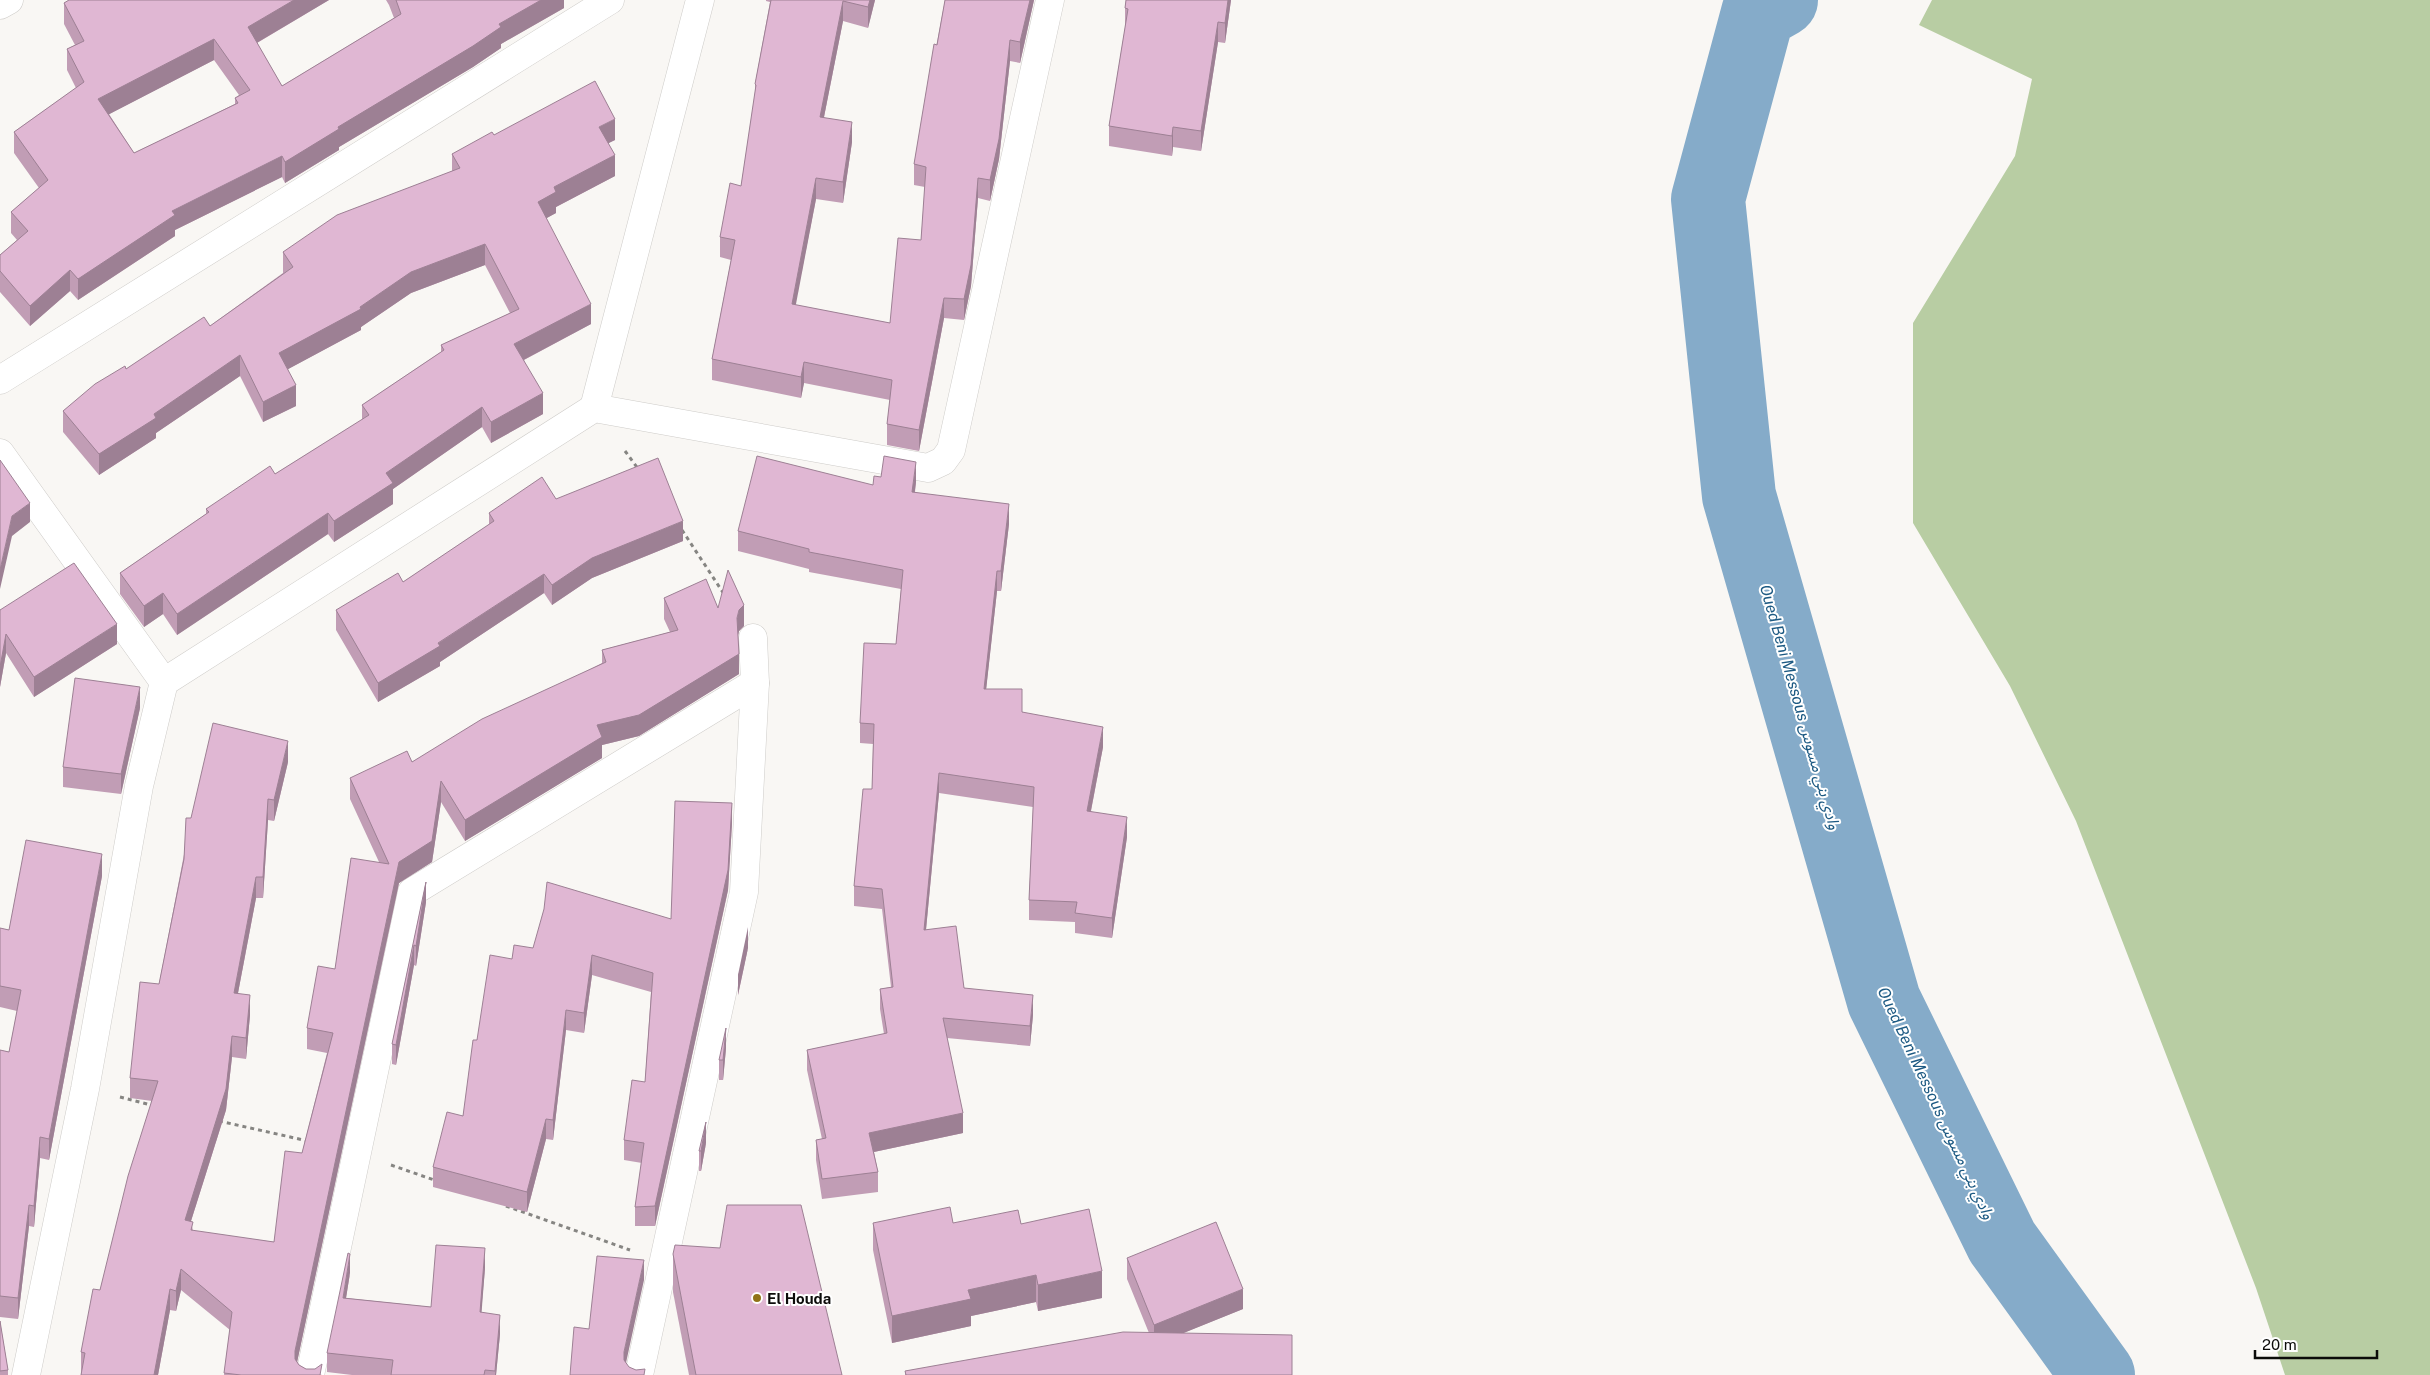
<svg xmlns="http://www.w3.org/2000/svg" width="2430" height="1375" font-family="'Public Sans','Noto Sans Arabic',sans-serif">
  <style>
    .forest { fill: #b8cda3 }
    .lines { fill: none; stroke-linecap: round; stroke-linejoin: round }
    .river { stroke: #85abc9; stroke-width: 74 }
    .minor-casing { stroke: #ceccc9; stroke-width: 29 }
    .path { stroke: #868582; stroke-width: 3; stroke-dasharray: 4 4; stroke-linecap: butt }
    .minor { stroke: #fff; stroke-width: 28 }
    .wall { fill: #c19db5; fill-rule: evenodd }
    .shaded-wall { fill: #9d8094 }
    .building { fill: #e0b7d3; stroke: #9d8094; fill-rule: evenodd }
    .poi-dot { fill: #907318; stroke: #fff; stroke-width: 2 }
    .labels { text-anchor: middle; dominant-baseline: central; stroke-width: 4; stroke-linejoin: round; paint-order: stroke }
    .poi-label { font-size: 15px; font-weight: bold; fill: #0c0c0a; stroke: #fff; text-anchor: start }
    .water-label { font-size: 16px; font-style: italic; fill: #1d5a83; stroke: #fff }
  </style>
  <rect width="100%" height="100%" fill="#f9f7f4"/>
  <!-- forest -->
  <polygon class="forest" points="1932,0 2430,0 2430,1375 2285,1375 2256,1288 2076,821 2010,686 1913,523 1913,323 2015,156 2032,79 1919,25"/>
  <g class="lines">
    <!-- river -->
    <polyline class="river" points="1781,0 1758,13 1708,199 1739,496 1884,1001 2002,1242 2098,1375"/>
    <!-- minor casing -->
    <g class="minor-casing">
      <g id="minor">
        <polyline points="0,5 9,0"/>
        <polyline points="0,380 610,0"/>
        <polyline points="594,408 700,0"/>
        <polyline points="0,453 164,682"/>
        <polyline points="26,1375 85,1089 139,786 164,682 594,408 928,468 943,461 951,450 1050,0"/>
        <polyline points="310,1375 412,892 755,683"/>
        <polyline points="639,1375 744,892 755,683 753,638"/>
      </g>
    </g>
    <!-- path -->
    <g class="path">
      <polyline points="625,451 639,470"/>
      <polyline points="682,530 724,594"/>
      <polyline points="120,1097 155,1106"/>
      <polyline points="219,1121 308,1141"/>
      <polyline points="391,1165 437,1181"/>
      <polyline points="506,1206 630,1250"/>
    </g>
    <!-- minor -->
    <use href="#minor" class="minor"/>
  </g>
  <!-- wall -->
  <g class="wall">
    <path d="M69 0H329L257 43 282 86 394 18 389 5 386 0H564V8L501 44V48L473 67 339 147V150L285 183 282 177 175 230V236L78 300 70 291 30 326 0 292V255L17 240 11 233V212L39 188 14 153V132L76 88 67 70V49L75 45 64 24V3ZM214 60 239 95 235 98V104L134 153 109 114Z"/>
    <polygon points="766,0 875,0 868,28 843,21 824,117 852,142 843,203 816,199 795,305 890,323 921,240 925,187 914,185 914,164 945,0 1034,0 1020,63 1010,61 999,159 990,201 978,198 971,286 964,320 944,318 919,451 887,445 887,424 890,400 804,383 801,398 712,380 712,359 731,260 720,257 720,237 741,186 755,96 755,84 770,2 766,1"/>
    <polygon points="1126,0 1231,0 1225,43 1218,42 1201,151 1173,147 1172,156 1109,146 1109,126 1125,28 1125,8"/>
    <polygon points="494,135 615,140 608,143 615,176 556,207 556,213 546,218 591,324 524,360 543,414 491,443 482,427 393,489 393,504 334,542 328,534 177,635 163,614 144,627 120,594 120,573 206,514 206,509 275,474 362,420 362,405 441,352 441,345 510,313 485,265 411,293 361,327 361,330 288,369 296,406 263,422 240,376 156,433 156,438 99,475 63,432 63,411 126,369 210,326 283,273 283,252 452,171 452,154"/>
    <polygon points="916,482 915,492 1009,524 1001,591 997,591 986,689 1022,712 1103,747 1091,811 1127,837 1112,938 1075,933 1075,922 1029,920 1029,900 1033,807 939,793 926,930 964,988 1033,1015 1030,1046 947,1038 963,1133 874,1152 878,1172 878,1192 822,1199 816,1160 816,1140 822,1139 807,1070 807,1050 884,1034 880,1009 880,989 891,987 882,909 854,906 854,886 872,789 873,744 860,743 860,723 896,644 901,589 809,572 809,569 738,551 738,531"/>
    <polygon points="556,499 683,541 592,578 552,605 544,593 440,662 440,666 378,702 336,630 336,610 403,582 489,525 489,513"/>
    <polygon points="664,598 718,608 744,626 739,631 738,635 739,674 639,736 602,745 602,758 465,841 441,802 432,862 399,883 297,1362 299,1365 306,1369 322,1375 224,1375 230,1330 181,1290 176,1311 170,1310 158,1375 81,1375 81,1352 100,1290 152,1101 130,1098 130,1078 159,984 191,818 288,762 274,821 268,820 263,898 256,898 238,993 250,1015 246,1059 232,1057 226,1110 191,1221 193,1231 274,1242 302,1153 327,1053 307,1049 307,1028 335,969 379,862 350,799 350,778 412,762 602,663 602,650 670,632 664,619"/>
    <polygon points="0,610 117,644 34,697 6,653 0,687"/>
    <polygon points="140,708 121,794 63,787 63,767"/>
    <polygon points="732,823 728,890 655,1226 635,1226 635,1207 642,1163 624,1160 624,1140 645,1082 651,992 592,975 584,1033 566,1030 553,1140 546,1139 527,1212 433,1187 433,1167 463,1116 477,1040 512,959 533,948 671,919"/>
    <polygon points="102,876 49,1160 40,1158 34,1227 29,1226 18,1319 0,1317 0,1050 9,1052 17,1011 0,1007 0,928 9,930"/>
    <polygon points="426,882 426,902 416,966 414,965 396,1065 392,1064 392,1044"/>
    <polygon points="748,948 738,995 738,975"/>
    <polygon points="726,1048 723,1080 719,1080 719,1060"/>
    <polygon points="706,1143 701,1171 699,1171 699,1151"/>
    <polygon points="873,1223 1021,1224 1102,1298 1038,1311 1036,1302 971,1316 971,1326 892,1343 873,1250"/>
    <polygon points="673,1254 842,1375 689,1375 673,1292"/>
    <polygon points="1127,1258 1243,1309 1183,1333 1292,1375 905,1375 905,1371 1149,1333 1127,1279"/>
    <polygon points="485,1268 481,1313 500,1334 496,1375 352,1375 327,1372 327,1353 350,1273 346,1298 431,1307"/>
    <polygon points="0,1321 8,1370 8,1375 0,1375"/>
  </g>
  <!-- shaded-wall -->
  <g class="shaded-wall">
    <polygon points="294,0 329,0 248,48 248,27"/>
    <polygon points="541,0 564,0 564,8 501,44 501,48 473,67 339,147 339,150 285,183 285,162 338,127 499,24"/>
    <polygon points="870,0 875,0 868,28 868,7"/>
    <polygon points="1030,0 1034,0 1020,63 1020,42"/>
    <polygon points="1228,0 1231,0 1225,43 1225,23"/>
    <polygon points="843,1 843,21 820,137 820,117"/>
    <polygon points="1218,22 1218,42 1201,151 1201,131"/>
    <polygon points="214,39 214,60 98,120 98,99"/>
    <polygon points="1010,40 1010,61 999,159 990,201 990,180"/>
    <polygon points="615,119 615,140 599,148 599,127"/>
    <polygon points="852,122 852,142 843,203 843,182"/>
    <polygon points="1173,127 1173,147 1172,156 1172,136"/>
    <polygon points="615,155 615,176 556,207 556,213 538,223 538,202 554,187"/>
    <polygon points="282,156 282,177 175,230 175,236 78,300 78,279 172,211"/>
    <polygon points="816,178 816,199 792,325 792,304"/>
    <polygon points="978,178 978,198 971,286 964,320 964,299"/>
    <polygon points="485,244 485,265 411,293 361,327 361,330 279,374 279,353 360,307 411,272"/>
    <polygon points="70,270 70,291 30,326 30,306"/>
    <polygon points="944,298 944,318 919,451 919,430"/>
    <polygon points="591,304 591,324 514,365 514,344"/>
    <polygon points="240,355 240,376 156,433 156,438 99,475 99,454 154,414"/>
    <polygon points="804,362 804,383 801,398 801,377"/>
    <polygon points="296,385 296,406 263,422 263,402"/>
    <polygon points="543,393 543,414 491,443 491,422"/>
    <polygon points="482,407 482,427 393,489 393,504 334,542 334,521 386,473"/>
    <polygon points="916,462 916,482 912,512 912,492"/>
    <polygon points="30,503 30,522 12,536 0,589 0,570 12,516"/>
    <polygon points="1009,504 1009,524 1001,591 1001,571"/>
    <polygon points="328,513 328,534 177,635 177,614"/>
    <polygon points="683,521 683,541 592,578 552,605 552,585 592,558"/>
    <polygon points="997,571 997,591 984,709 984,689"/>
    <polygon points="544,574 544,593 440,662 440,666 378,702 378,683"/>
    <polygon points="163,593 163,614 144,627 144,606"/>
    <polygon points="744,605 744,626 739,631 737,639 737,618 739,610"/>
    <polygon points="117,624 117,644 34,697 34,677"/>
    <polygon points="6,634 6,653 0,687 0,667"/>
    <polygon points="739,654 739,674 639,736 602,745 602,758 465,841 465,820 597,725"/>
    <polygon points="140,687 140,708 121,794 121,774"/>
    <polygon points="1103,727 1103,747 1087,831 1087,811"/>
    <polygon points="288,741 288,762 274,821 274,800"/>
    <polygon points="939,773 939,793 924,950 924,930"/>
    <polygon points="441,781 441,802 432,862 399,883 295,1372 295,1351 399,862"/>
    <polygon points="268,799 268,820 263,898 263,877"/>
    <polygon points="732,803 732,823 728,890 655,1226 655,1206"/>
    <polygon points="1127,817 1127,837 1112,938 1112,918"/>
    <polygon points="102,854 102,876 49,1160 49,1139"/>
    <polygon points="256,877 256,898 234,1014 234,993"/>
    <polygon points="426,882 426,902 416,966 416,946"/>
    <polygon points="748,927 748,948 738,995 738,975"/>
    <polygon points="414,945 414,965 396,1065 396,1045"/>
    <polygon points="592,955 592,975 584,1033 584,1013"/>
    <polygon points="250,995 250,1015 246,1059 246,1038"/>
    <polygon points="1033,995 1033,1015 1030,1046 1030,1026"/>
    <polygon points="566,1010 566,1030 553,1140 553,1120"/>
    <polygon points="726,1028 726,1048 723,1080 723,1060"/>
    <polygon points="232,1036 232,1057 226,1110 185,1240 185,1220"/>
    <polygon points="963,1113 963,1133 869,1153 869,1133"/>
    <polygon points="546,1119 546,1139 527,1212 527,1192"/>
    <polygon points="706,1122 706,1143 701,1171 701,1151"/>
    <polygon points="40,1137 40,1158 34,1227 34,1206"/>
    <polygon points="29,1205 29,1226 18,1319 18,1298"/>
    <polygon points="485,1248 485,1268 480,1332 480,1312"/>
    <polygon points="350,1254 350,1273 343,1317 343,1298"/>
    <polygon points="644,1260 644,1280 624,1372 624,1352"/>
    <polygon points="181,1269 181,1290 176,1311 176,1291"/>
    <polygon points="1102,1271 1102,1298 1038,1311 1038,1285"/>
    <polygon points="1036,1275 1036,1302 971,1316 971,1326 892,1343 892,1316 968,1290"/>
    <polygon points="170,1289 170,1310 158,1375 154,1375"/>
    <polygon points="1243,1289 1243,1309 1154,1345 1154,1325"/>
    <polygon points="500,1315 500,1334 496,1375 495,1375"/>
  </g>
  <!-- building -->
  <g class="building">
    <path d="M69 0H294L248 27 282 86 401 14 396 0H541L499 24 501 27 473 46 338 127 339 129 285 162 282 156 172 211 175 215 78 279 70 270 30 306 0 271V255L28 231 11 212 48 180 14 132 84 82 67 49 84 41 64 3ZM214 39 250 90 235 98 238 103 134 153 98 99Z"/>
    <polygon points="771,0 870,0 868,7 843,1 820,117 852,122 843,182 816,178 792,304 890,323 898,238 921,240 926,167 914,164 934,44 937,45 945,0 1030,0 1020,42 1010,40 999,139 990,180 978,178 971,265 964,299 944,298 919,430 887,424 892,380 804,362 801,377 712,359 735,240 720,237 730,183 741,186 756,85 755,84"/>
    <polygon points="1126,0 1228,0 1225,23 1218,22 1201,131 1173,127 1172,136 1109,126 1128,9 1125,8"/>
    <polygon points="595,81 615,119 599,127 615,155 554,187 556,192 538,202 591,304 514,344 543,393 491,422 482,407 386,473 393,483 334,521 328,513 177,614 163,593 144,606 120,573 209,512 206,509 270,466 275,474 369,415 362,405 444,350 441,345 519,309 485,244 411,272 360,307 361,309 279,353 296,385 263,402 240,355 154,414 156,418 99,454 63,411 95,384 125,366 126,369 204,317 210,326 293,267 283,252 337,215 460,168 452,154 492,132 494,135"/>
    <polygon points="757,456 873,485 874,476 881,477 884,456 916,462 912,492 1009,504 1001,571 997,571 984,689 1022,689 1022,712 1103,727 1087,811 1127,817 1112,918 1075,913 1077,902 1029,900 1034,787 939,773 924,930 956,926 964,988 1033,995 1030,1026 943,1018 963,1113 869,1133 878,1172 822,1179 816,1140 826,1138 807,1050 887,1033 880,989 893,987 882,889 854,886 863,789 872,789 874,724 860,723 864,643 896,644 903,570 809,552 809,549 738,531"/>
    <polygon points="658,458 683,521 592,558 552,585 544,574 438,643 440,646 378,683 336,610 398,573 403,582 494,521 489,513 542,477 556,499"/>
    <polygon points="0,460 30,503 12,516 0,570"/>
    <polygon points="74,563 117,624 34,677 6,634 0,667 0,610"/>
    <polygon points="728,570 744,605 739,610 737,618 739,654 639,715 597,725 602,737 465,820 441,781 432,841 399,862 295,1351 295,1359 299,1365 306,1369 315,1369 322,1364 320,1375 241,1375 224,1373 232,1312 181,1269 176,1291 170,1289 154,1375 81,1375 85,1353 81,1352 93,1289 100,1290 128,1176 158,1081 130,1078 140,982 159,984 184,859 186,818 191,818 213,723 288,741 274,800 268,799 263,877 256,877 234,993 250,995 246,1038 232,1036 226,1089 185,1220 193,1222 191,1230 274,1242 285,1151 302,1153 333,1033 307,1028 318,966 335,969 351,858 389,864 350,778 407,751 412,762 482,719 606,662 602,650 678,630 664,598 706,579 718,608"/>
    <polygon points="75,678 140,687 121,774 63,767"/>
    <polygon points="675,801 732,803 728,870 655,1206 635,1207 644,1143 624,1140 632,1080 645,1082 653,973 592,955 584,1013 566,1010 553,1120 546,1119 527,1192 433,1167 447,1112 463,1116 473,1040 477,1040 490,955 512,959 514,945 533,948 544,909 547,882 671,919"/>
    <polygon points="26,840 102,854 49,1139 40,1137 34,1206 29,1205 18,1298 0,1296 0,1050 9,1052 21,990 0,986 0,928 9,930"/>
    <polygon points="426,882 416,946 414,945 396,1045 392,1044"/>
    <polygon points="726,1028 723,1060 719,1060"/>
    <polygon points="706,1122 701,1151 699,1151"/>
    <polygon points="727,1205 801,1205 842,1375 696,1375 673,1254 675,1245 720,1248"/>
    <polygon points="950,1207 953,1223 1018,1210 1021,1224 1089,1209 1102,1271 1038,1285 1036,1275 968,1290 971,1299 892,1316 873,1223"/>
    <polygon points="1216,1222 1243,1289 1154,1325 1127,1258"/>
    <polygon points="436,1245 485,1248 480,1312 500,1315 495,1371 485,1370 484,1375 391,1375 393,1360 327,1353 348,1253 350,1254 343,1298 431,1307"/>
    <polygon points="597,1256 644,1260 624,1352 624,1360 629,1367 636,1370 645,1369 644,1375 570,1375 574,1327 589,1329"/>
    <polygon points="0,1321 8,1370 0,1371"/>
    <polygon points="1123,1332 1292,1335 1292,1375 906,1375 905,1371"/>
  </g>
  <!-- markers -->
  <circle class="poi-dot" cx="757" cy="1298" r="5"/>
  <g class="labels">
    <!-- poi labels -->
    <g class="poi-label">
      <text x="767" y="1298">El Houda</text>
    </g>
    <!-- water labels -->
    <g class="water-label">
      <text transform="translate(1800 707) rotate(74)">Oued Beni Messous وادي بني مسوس</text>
      <text transform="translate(1936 1103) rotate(65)">Oued Beni Messous وادي بني مسوس</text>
    </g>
  </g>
  <!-- scale -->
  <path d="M2255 1350v8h122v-8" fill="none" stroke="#0c0c0a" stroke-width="2.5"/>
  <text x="2262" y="1350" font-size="15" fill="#0c0c0a" stroke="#ffffff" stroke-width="4" paint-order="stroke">20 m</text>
</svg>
